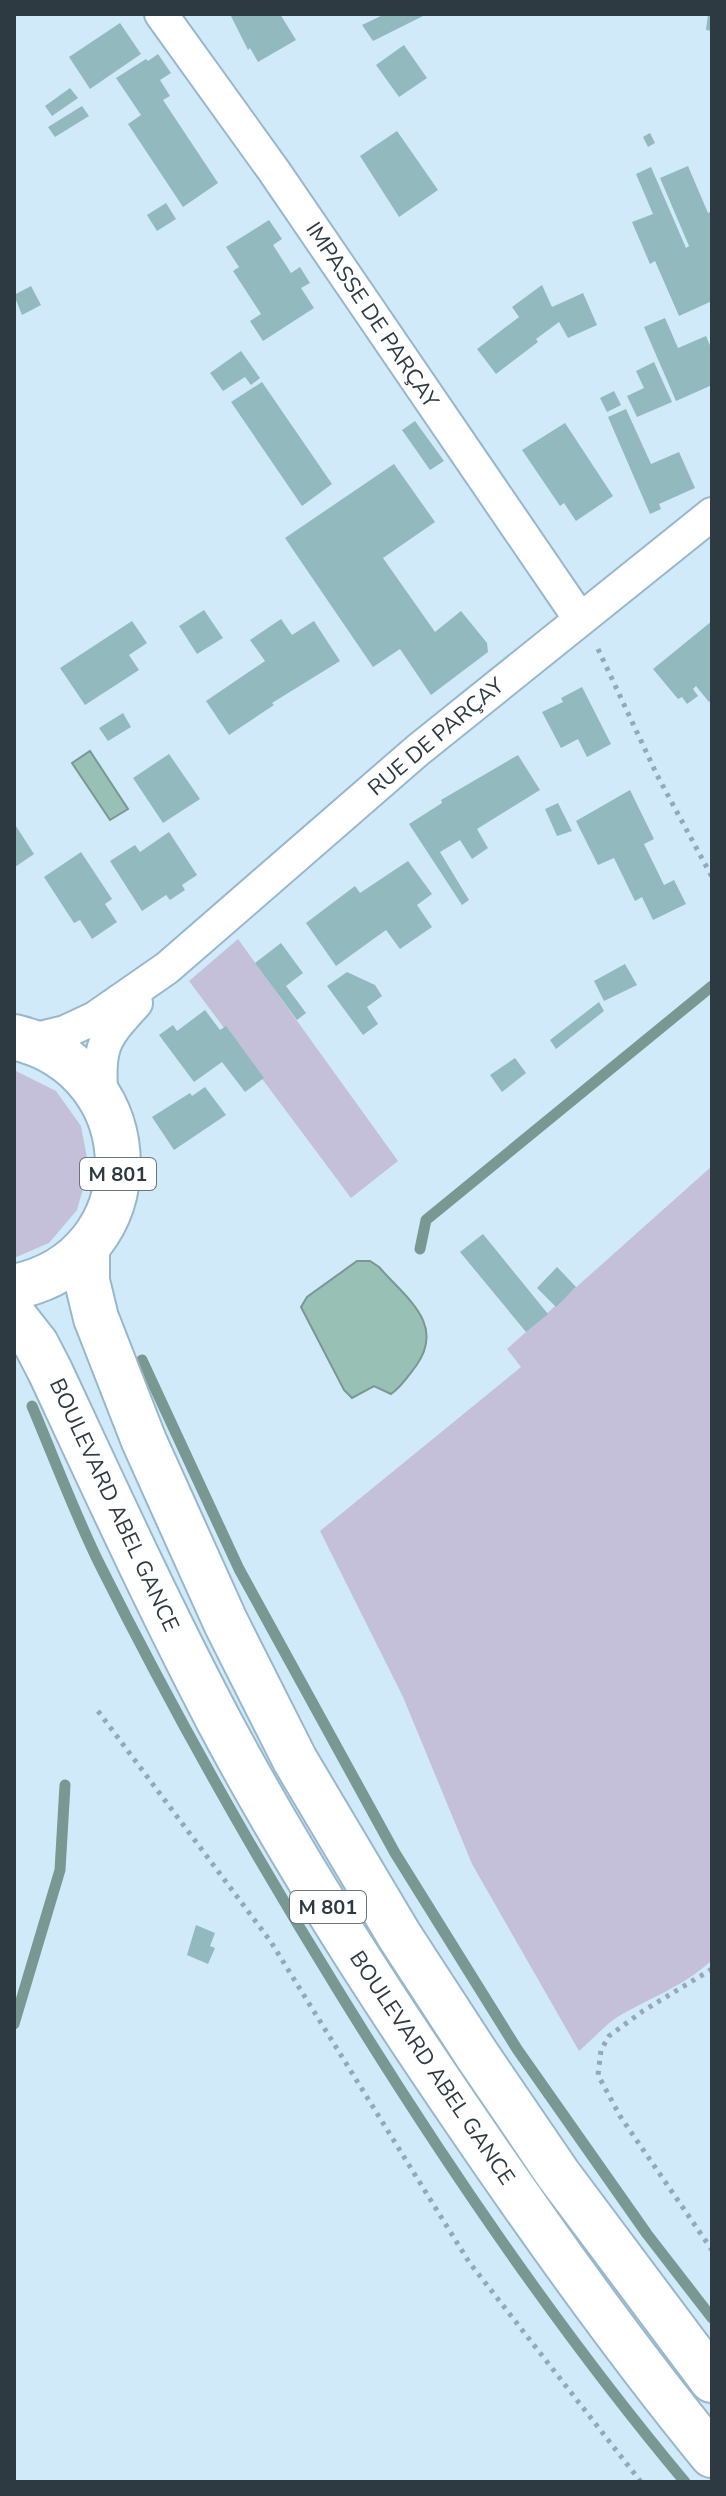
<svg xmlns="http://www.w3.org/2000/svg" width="726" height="2496" font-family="'Nunito Sans',sans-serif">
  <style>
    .green { fill: #c5c0da }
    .water { fill: #99c0b5; stroke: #799892; stroke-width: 2 }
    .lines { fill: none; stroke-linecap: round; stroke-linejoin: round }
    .stream { stroke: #799892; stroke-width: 11 }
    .building { fill: #91b9be }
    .street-casing { stroke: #98b7ca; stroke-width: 36 }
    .primary-casing { stroke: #98b7ca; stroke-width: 48 }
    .path { stroke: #94a8b5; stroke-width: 5; stroke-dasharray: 4 6; stroke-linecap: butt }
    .street { stroke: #fff; stroke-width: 32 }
    .primary { stroke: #fff; stroke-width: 44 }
    .labels { text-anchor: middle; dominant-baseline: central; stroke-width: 8; stroke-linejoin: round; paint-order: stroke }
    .shield { fill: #fff; stroke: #6c757a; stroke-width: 2 }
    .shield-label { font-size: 20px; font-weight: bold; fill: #2d3a41 }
    .street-label { font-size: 22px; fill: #2d3a41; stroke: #fff }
  </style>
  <rect width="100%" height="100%" fill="#d1eafa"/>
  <!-- green -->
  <g class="green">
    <polygon points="238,939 398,1161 351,1198 189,981"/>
    <polygon points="14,1070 56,1091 81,1126 89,1168 77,1210 49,1243 14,1258"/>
    <path d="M712 1166V1960C683 1987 649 1998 616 2018 603 2027 591 2041 579 2051L472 1864 403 1697 320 1531 521 1367 507 1349Z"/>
  </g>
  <!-- water -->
  <g class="water">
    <polygon points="90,751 128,809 110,820 72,763"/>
    <path d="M357 1261H370L379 1267C406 1298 446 1324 416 1366 408 1376 402 1386 391 1394L374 1386 352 1398 344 1390 301 1307 307 1297Z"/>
  </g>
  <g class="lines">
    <!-- stream -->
    <g class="stream">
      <polyline points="420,1249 426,1220 712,986"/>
      <polyline points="142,1360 239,1569 395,1853 517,2049 647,2234 712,2318"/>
      <path d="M32 1406C54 1458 74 1512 99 1563 173 1711 254 1855 341 1995 445 2164 557 2329 685 2482"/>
      <polyline points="14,2024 60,1870 65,1785"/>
    </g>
  </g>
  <!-- building -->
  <g class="building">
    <polygon points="230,14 280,14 296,40 258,62 250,48 248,50"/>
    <polygon points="385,14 427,14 373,41 362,25"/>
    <polygon points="708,14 712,14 712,31 706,30"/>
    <polygon points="120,23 141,54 90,89 69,57"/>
    <polygon points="404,45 427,78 399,97 376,65"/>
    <polygon points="158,54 171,73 160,80 170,96 163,100 218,183 183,207 128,124 141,115 116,78 146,59 148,61"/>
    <polygon points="70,88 78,98 52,116 45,106"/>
    <polygon points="82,106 89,116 55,137 48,127"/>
    <polygon points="397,131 438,190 399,217 360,156"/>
    <polygon points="650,133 655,143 648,147 643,137"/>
    <polygon points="688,166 708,213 712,211 712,301 679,316 655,261 650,264 632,222 653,214 636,174 651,167 686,248 689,246 660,178"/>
    <polygon points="166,203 176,219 157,231 147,215"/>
    <polygon points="269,220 282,239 273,245 291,273 300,267 310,283 301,288 314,308 263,341 250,321 261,314 233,271 239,267 226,247"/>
    <polygon points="542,285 552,307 583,293 597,325 568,338 559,322 536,339 538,342 496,374 477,349 519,317 512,307"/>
    <polygon points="31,286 41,305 22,315 14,295"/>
    <polygon points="665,318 678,348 706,336 712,350 712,385 676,401 644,327"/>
    <polygon points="241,351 260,378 251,385 245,377 223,391 210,373"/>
    <polygon points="654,362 672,402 637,417 627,396 644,388 636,371"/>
    <polygon points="262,382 332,484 302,506 231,402"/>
    <polygon points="614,391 621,405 607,412 600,398"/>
    <polygon points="626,409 651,464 679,452 695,488 659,504 661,509 650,514 608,417"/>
    <polygon points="415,421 444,461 430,470 402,430"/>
    <polygon points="565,423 613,496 576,521 564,503 560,506 522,450"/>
    <polygon points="394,464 435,522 383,558 435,632 461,611 487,643 488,652 431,695 400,649 373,667 285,538"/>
    <polygon points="204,610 223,638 197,654 179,626"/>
    <polygon points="281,619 292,635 314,621 340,661 272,703 274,705 229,735 206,701 265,661 250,640"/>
    <polygon points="132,621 147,643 129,655 139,670 85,705 60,668"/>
    <polygon points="712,621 712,700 709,702 696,686 693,689 698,696 687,704 682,697 678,699 653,669"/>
    <polygon points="582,687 611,744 587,757 578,739 561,748 542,712 563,702 561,698"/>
    <polygon points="123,713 131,727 108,741 99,728"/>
    <polygon points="169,754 200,799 163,823 133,778"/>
    <polygon points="518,755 540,790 477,829 488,848 472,859 460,840 440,852 469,900 462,905 409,824 442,803 441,800"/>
    <polygon points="630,790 654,839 644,844 664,885 674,880 686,904 653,920 642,897 635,901 614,858 598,865 576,821"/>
    <polygon points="558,803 572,831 557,836 545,809"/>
    <polygon points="14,823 34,854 15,867 14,865"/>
    <polygon points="169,832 197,875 182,885 185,890 170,900 166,895 142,911 110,861 135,845 140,852"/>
    <polygon points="81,852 112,899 105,904 117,922 92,939 80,920 74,923 44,877"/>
    <polygon points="408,861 432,894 417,905 432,927 400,949 386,930 336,966 306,923 355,886 360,893"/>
    <polygon points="281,943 303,973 286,986 306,1013 297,1020 255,963"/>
    <polygon points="625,964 637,985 604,1001 594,981"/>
    <polygon points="347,972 375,985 382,996 367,1007 378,1024 363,1035 327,986"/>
    <polygon points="599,1002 604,1011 556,1049 550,1040"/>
    <polygon points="205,1010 220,1030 226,1026 264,1078 245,1092 222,1062 194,1082 159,1035 173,1025 177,1031"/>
    <polygon points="515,1058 526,1073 502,1092 490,1075"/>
    <polygon points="205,1087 226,1115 174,1150 152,1117 190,1093 192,1096"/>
    <polygon points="483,1234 548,1314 526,1332 460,1252"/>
    <polygon points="557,1267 576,1287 556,1307 537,1288"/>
    <polygon points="196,1925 215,1933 210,1946 215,1948 208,1964 187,1955"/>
  </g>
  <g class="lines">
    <!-- street casing -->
    <g class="street-casing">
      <g id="street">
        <polyline points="161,14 274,171 580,619"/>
        <polyline points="28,1041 65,1032 95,1018 167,968 418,750 712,514"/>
        <path d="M101 1096C99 1045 102 1040 136 1003"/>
      </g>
    </g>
    <!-- primary casing -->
    <g class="primary-casing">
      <g id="primary">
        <path d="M14 1037C152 1069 153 1259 14 1287"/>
        <polyline points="87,1247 87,1281 96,1318 144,1441 226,1623 295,1760 399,1935 477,2055 558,2174 712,2380"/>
        <path d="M14 1316 36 1344 50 1371C105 1489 159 1607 220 1723 294 1862 380 1995 469 2125 546 2238 626 2350 712 2455"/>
      </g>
    </g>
    <!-- path -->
    <g class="path">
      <polyline points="598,649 657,775 712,877"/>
      <polyline points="98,1711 271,1942 469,2262 641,2482"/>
      <polyline points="712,1969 643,2011 609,2036 601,2050 598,2075 620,2116 712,2250"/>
    </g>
    <!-- street -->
    <use href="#street" class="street"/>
    <!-- primary -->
    <use href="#primary" class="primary"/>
  </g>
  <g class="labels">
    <!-- shield labels -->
    <g class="shield">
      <rect x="80" y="1158" width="76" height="32" rx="6"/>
      <rect x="290" y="1891" width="76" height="32" rx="6"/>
    </g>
    <g class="shield-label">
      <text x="118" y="1174">M 801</text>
      <text x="328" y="1907">M 801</text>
    </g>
    <!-- street labels -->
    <g class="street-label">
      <text transform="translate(372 315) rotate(56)">IMPASSE DE PARÇAY</text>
      <text transform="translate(436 737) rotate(-40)">RUE DE PARÇAY</text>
      <text transform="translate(114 1505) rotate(65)">BOULEVARD ABEL GANCE</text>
      <text transform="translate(432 2068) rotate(56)">BOULEVARD ABEL GANCE</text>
    </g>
  </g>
  <!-- border -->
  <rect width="726" height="2496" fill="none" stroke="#2d3a41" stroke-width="32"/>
</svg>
